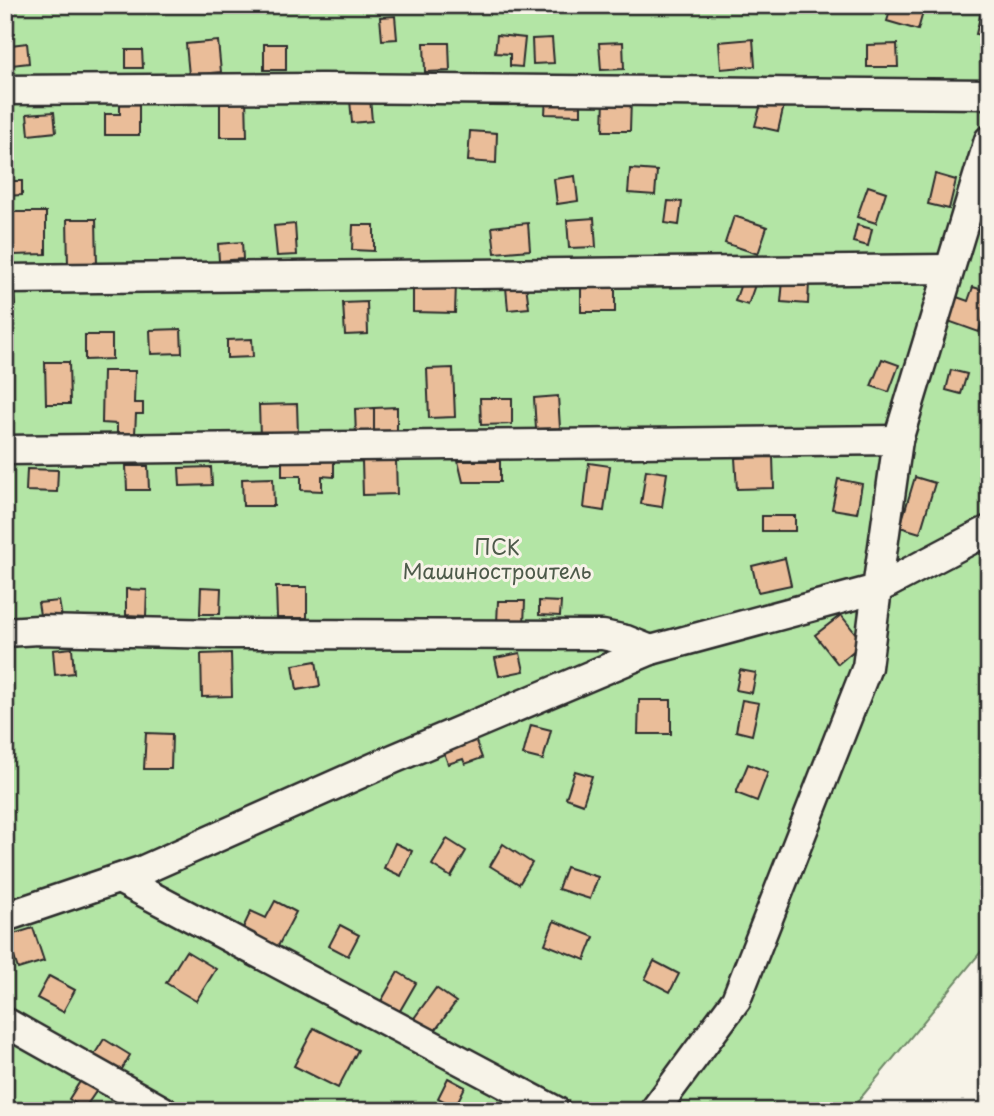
<svg xmlns="http://www.w3.org/2000/svg" width="994" height="1116" font-family="'Playpen Sans',sans-serif">
  <style>
    .green { fill: #b3e5a5; stroke: #6f8868; stroke-width: 2 }
    .building { fill: #eabd99; stroke: #2b2b2b; stroke-width: 2 }
    .lines { fill: none; stroke-linecap: round; stroke-linejoin: round }
    .minor-casing { stroke: #2b2b2b; stroke-width: 33 }
    .minor { stroke: #f7f3e8; stroke-width: 28 }
    .labels { text-anchor: middle; dominant-baseline: central; stroke-width: 6; stroke-linejoin: round; paint-order: stroke }
    .park-label { font-size: 21px; fill: #4d5a4a; stroke: #f7f3e8 }
  </style>
  <rect width="100%" height="100%" fill="#f7f3e8"/>
  <filter id="ink" filterUnits="userSpaceOnUse"><feTurbulence type="fractalNoise" baseFrequency=".0143" numOctaves="2"/><feDisplacementMap in="SourceGraphic" scale="14" xChannelSelector="R" yChannelSelector="G"/><feConvolveMatrix kernelMatrix="1 2 1 2 8 2 1 2 1" color-interpolation-filters="sRGB"/></filter>
  <g filter="url(#ink)">
    <!-- green -->
    <polygon class="green" points="5,5 989,5 989,942 850,1111 5,1111"/>
    <!-- building -->
    <g class="building">
      <polygon points="892,5 925,5 918,30 887,21"/>
      <polygon points="982,8 989,10 989,37 976,34"/>
      <polygon points="395,16 397,39 382,40 380,17"/>
      <polygon points="497,35 525,38 522,67 510,66 510,54 495,53"/>
      <polygon points="552,38 554,63 533,64 532,39"/>
      <polygon points="753,39 755,66 721,69 719,42"/>
      <polygon points="218,41 221,72 189,75 186,44"/>
      <polygon points="623,42 624,69 601,70 599,43"/>
      <polygon points="27,43 29,63 12,65 11,45"/>
      <polygon points="424,43 449,43 450,71 425,72"/>
      <rect x="264" y="44" width="22" height="26"/>
      <polygon points="897,44 898,67 867,67 867,45"/>
      <polygon points="126,50 142,50 143,68 126,68"/>
      <polygon points="772,93 786,96 778,131 755,126 761,104 769,106"/>
      <polygon points="546,97 581,98 581,115 545,114"/>
      <polygon points="220,98 246,98 247,137 220,137"/>
      <polygon points="370,98 372,121 352,123 350,100"/>
      <polygon points="604,98 631,98 630,131 603,131"/>
      <polygon points="120,103 139,103 139,135 105,135 105,114 120,114"/>
      <polygon points="54,112 56,132 29,135 27,114"/>
      <polygon points="470,131 497,133 496,163 468,161"/>
      <polygon points="630,169 657,171 655,195 628,193"/>
      <polygon points="935,174 956,180 949,209 928,204"/>
      <polygon points="575,176 578,201 557,204 554,179"/>
      <polygon points="6,181 22,181 22,195 5,196"/>
      <polygon points="868,186 886,192 876,223 857,217"/>
      <polygon points="668,201 682,202 679,225 665,223"/>
      <polygon points="12,212 46,212 46,254 13,255"/>
      <polygon points="734,216 767,227 758,254 725,243"/>
      <polygon points="594,218 596,247 569,248 567,220"/>
      <polygon points="67,219 96,219 97,265 68,265"/>
      <polygon points="528,223 530,250 495,253 492,227"/>
      <polygon points="295,224 297,255 277,256 274,226"/>
      <polygon points="353,225 374,225 374,251 352,250"/>
      <polygon points="857,225 872,229 868,246 853,242"/>
      <polygon points="242,242 243,259 219,261 218,244"/>
      <rect x="581" y="278" width="34" height="34"/>
      <polygon points="743,278 756,282 748,305 735,301"/>
      <polygon points="783,281 809,282 808,304 781,302"/>
      <polygon points="456,283 455,313 413,312 413,287"/>
      <polygon points="526,285 529,308 508,310 506,287"/>
      <polygon points="973,287 989,292 989,302 979,332 948,321 957,297 968,301"/>
      <polygon points="14,288 15,306 5,307 5,289"/>
      <polygon points="367,302 368,334 345,335 343,303"/>
      <polygon points="181,329 182,353 151,354 150,330"/>
      <polygon points="85,335 112,335 112,359 85,360"/>
      <polygon points="252,339 253,357 227,358 227,340"/>
      <polygon points="882,359 899,365 889,392 871,386"/>
      <polygon points="45,362 69,362 70,404 46,404"/>
      <polygon points="453,368 455,417 429,418 427,369"/>
      <polygon points="951,370 967,374 961,394 946,390"/>
      <polygon points="103,371 135,371 134,403 143,403 143,414 136,414 135,434 117,433 117,424 102,423"/>
      <polygon points="558,396 560,428 536,429 534,398"/>
      <polygon points="480,398 512,398 512,424 481,425"/>
      <polygon points="297,404 298,435 260,437 259,405"/>
      <polygon points="397,407 397,435 374,435 374,408"/>
      <polygon points="374,408 374,435 356,436 355,409"/>
      <polygon points="282,457 334,458 334,477 322,476 322,491 301,490 301,476 282,476"/>
      <polygon points="773,457 774,488 737,489 735,458"/>
      <polygon points="362,461 396,461 397,494 363,495"/>
      <polygon points="458,461 500,461 500,482 463,482"/>
      <polygon points="589,463 610,466 604,511 584,508"/>
      <polygon points="126,466 148,466 149,490 127,490"/>
      <polygon points="211,467 212,485 180,486 179,468"/>
      <polygon points="27,469 58,470 57,492 26,491"/>
      <polygon points="646,470 667,473 662,507 641,504"/>
      <polygon points="915,477 935,483 920,533 900,527"/>
      <polygon points="273,478 274,506 243,506 242,479"/>
      <polygon points="838,479 862,484 857,513 832,509"/>
      <rect x="762" y="516" width="33" height="15"/>
      <polygon points="785,558 791,585 758,592 752,566"/>
      <polygon points="201,587 221,588 220,614 200,614"/>
      <polygon points="276,587 307,587 307,618 277,618"/>
      <polygon points="126,589 147,590 146,616 126,615"/>
      <polygon points="59,601 62,618 41,621 38,603"/>
      <polygon points="498,601 525,601 524,624 497,623"/>
      <polygon points="539,601 561,602 560,616 539,615"/>
      <polygon points="841,615 863,643 838,664 815,635"/>
      <polygon points="72,648 74,673 55,675 53,650"/>
      <polygon points="231,653 232,696 202,697 201,654"/>
      <polygon points="520,653 524,671 499,676 495,658"/>
      <polygon points="316,661 320,686 297,690 293,665"/>
      <polygon points="740,670 756,673 752,693 736,690"/>
      <polygon points="639,700 671,700 671,734 638,734"/>
      <polygon points="742,700 759,703 752,735 736,731"/>
      <polygon points="531,725 551,730 543,760 523,755"/>
      <polygon points="146,733 172,734 171,769 144,769"/>
      <polygon points="474,736 482,758 465,764 463,759 448,764 442,747"/>
      <polygon points="748,764 768,772 757,801 736,793"/>
      <polygon points="575,771 592,776 583,804 566,798"/>
      <polygon points="447,839 466,851 451,877 432,865"/>
      <polygon points="395,843 412,851 401,876 384,868"/>
      <polygon points="503,844 532,863 519,884 490,866"/>
      <polygon points="566,867 598,877 590,899 558,889"/>
      <polygon points="275,901 296,912 276,950 241,932 251,911 266,918"/>
      <polygon points="554,921 594,937 585,960 545,944"/>
      <polygon points="340,925 359,935 348,956 329,946"/>
      <polygon points="33,928 44,961 18,969 7,936"/>
      <polygon points="186,951 216,969 196,1001 166,983"/>
      <polygon points="654,961 679,974 670,992 645,979"/>
      <polygon points="398,972 416,983 394,1021 376,1010"/>
      <polygon points="49,976 75,990 63,1012 37,998"/>
      <polygon points="436,988 456,1002 431,1036 412,1021"/>
      <polygon points="314,1028 358,1050 338,1088 294,1066"/>
      <polygon points="104,1039 130,1055 118,1076 91,1060"/>
      <polygon points="448,1078 465,1087 455,1107 438,1098"/>
      <polygon points="81,1080 97,1090 84,1109 69,1099"/>
    </g>
    <g class="lines">
      <!-- minor casing -->
      <g class="minor-casing">
        <g id="minor">
          <polyline points="5,90 322,88 989,94"/>
          <polyline points="5,279 949,269"/>
          <polyline points="5,450 898,440"/>
          <polyline points="5,632 38,630 223,634 603,635 626,640 651,650"/>
          <polyline points="119,879 556,1111"/>
          <polyline points="5,917 141,871 393,759 651,650 877,589 898,440 989,140"/>
          <polyline points="5,1022 163,1111"/>
          <polyline points="654,1111 736,1000 867,667 877,589 989,530"/>
        </g>
      </g>
      <!-- minor -->
      <use href="#minor" class="minor"/>
    </g>
  </g>
  <g class="labels">
    <!-- park labels -->
    <g class="park-label">
      <text x="497" y="546">ПСК<tspan x="497" dy="24">Машиностроитель</tspan></text>
    </g>
  </g>
  <!-- margin -->
  <rect width="994" height="1116" fill="none" stroke="#f7f3e8" stroke-width="28"/>
  <rect x="14" y="14" width="966" height="1088" fill="none" stroke="#2b2b2b" stroke-width="2.5" filter="url(#ink)"/>
</svg>
